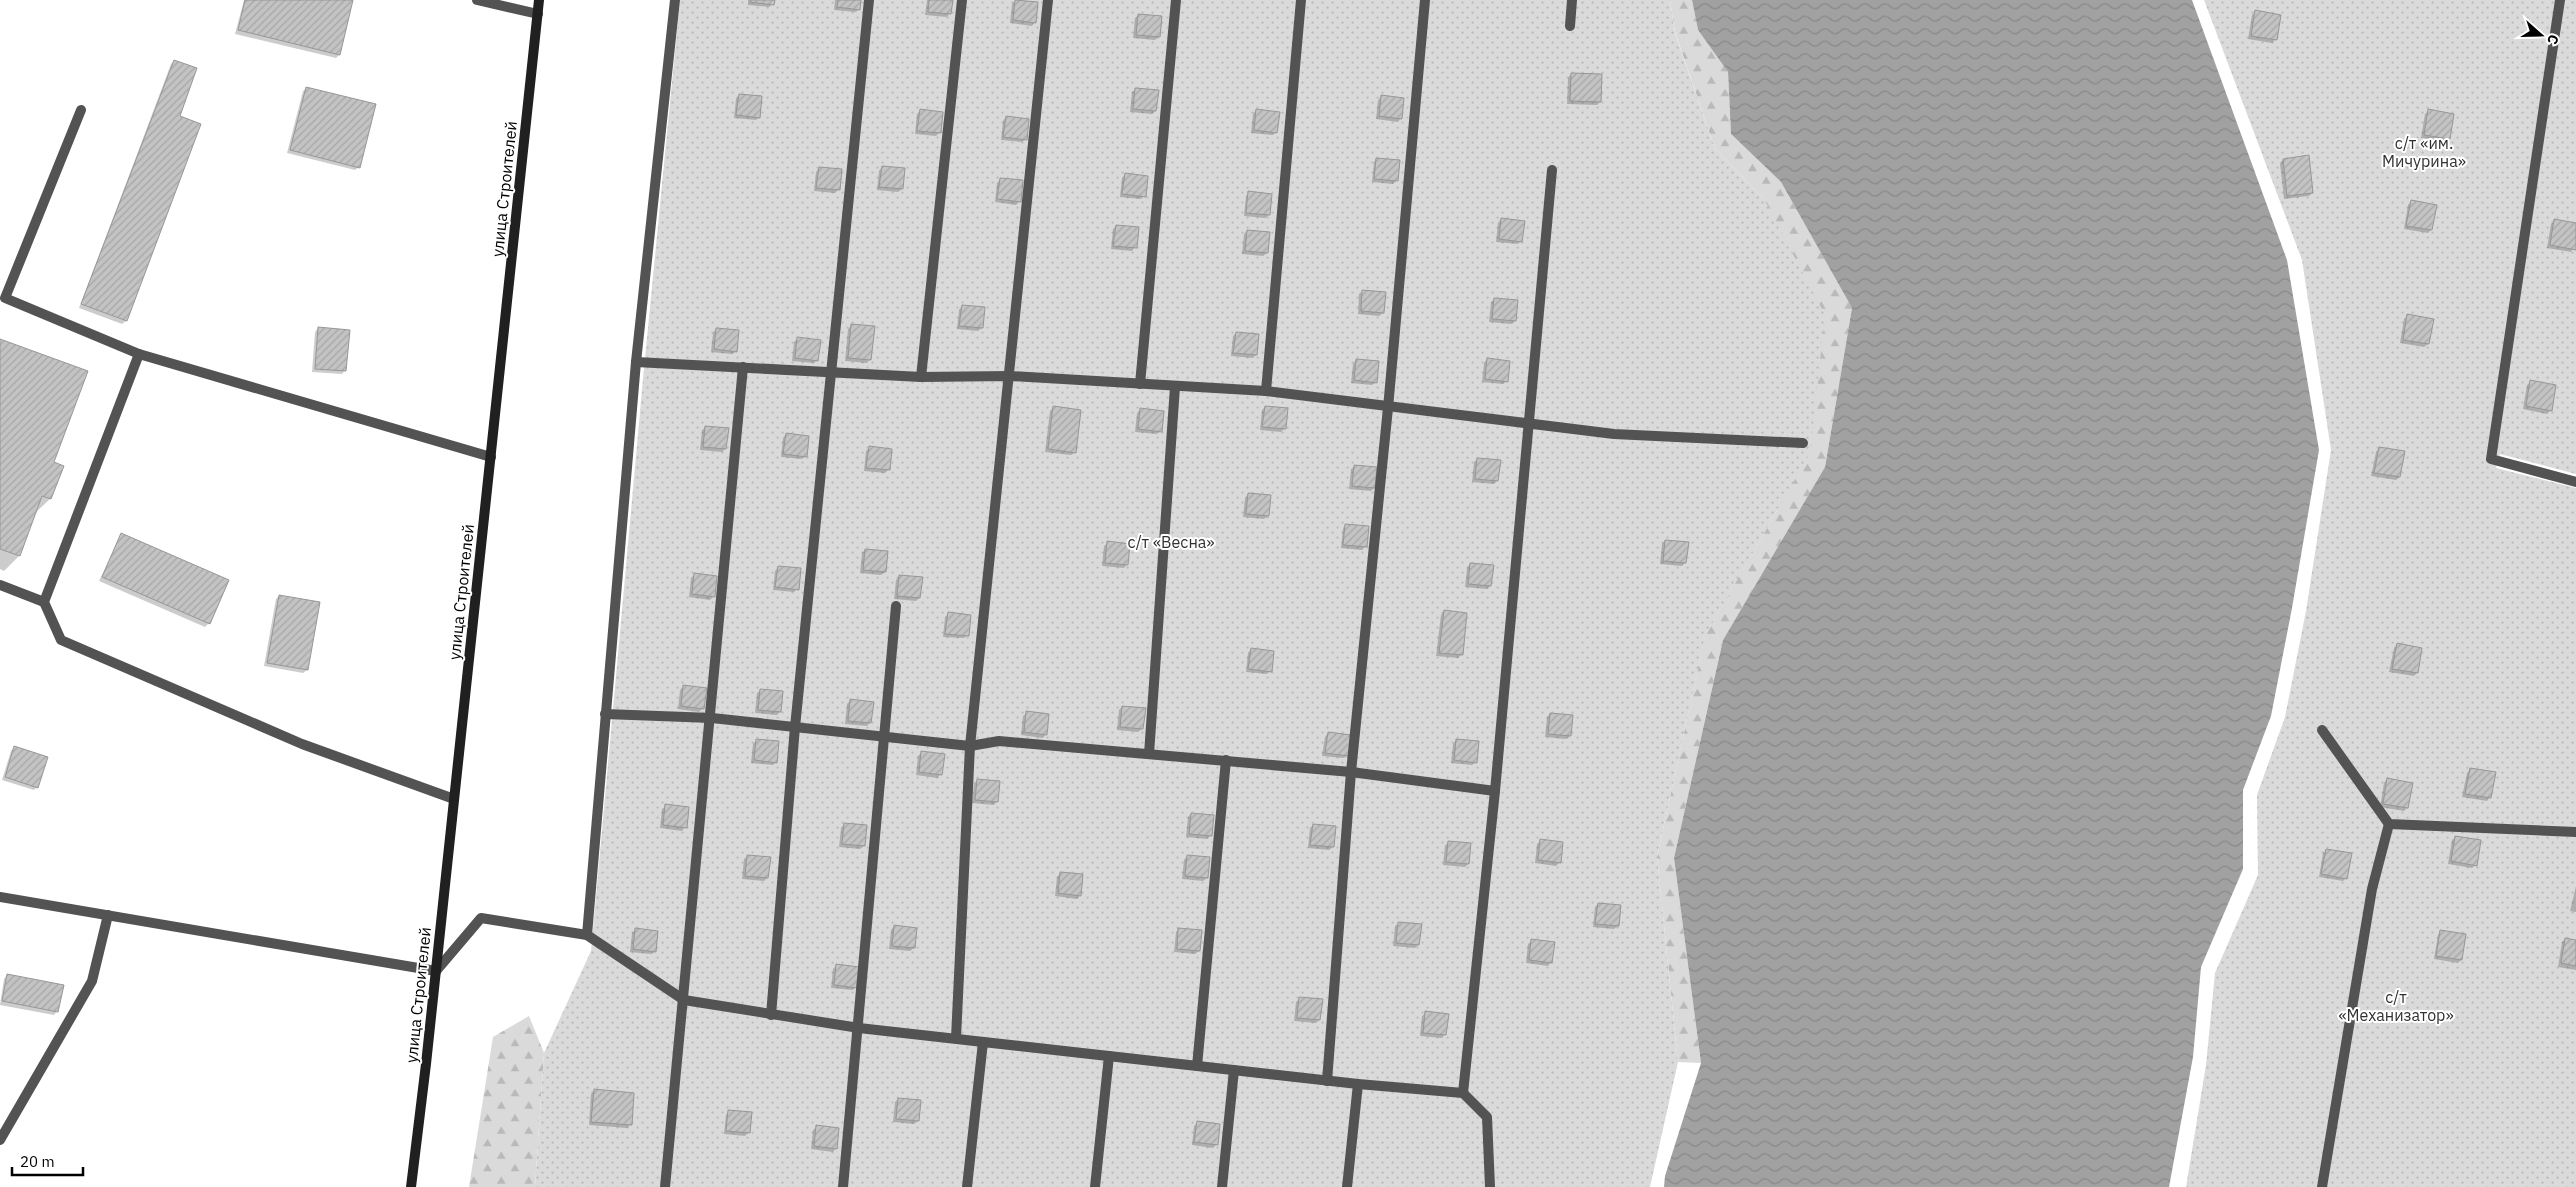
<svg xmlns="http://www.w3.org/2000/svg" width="2576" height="1187" font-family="'IBM Plex Sans',sans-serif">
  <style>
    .forest { fill: url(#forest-firs) }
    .garden { fill: url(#garden-dots) }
    .water { fill: url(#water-waves) }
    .shadow { fill: #0003 }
    .building { fill: url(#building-hatch); stroke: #979797 }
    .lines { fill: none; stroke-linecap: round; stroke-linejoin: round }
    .service { stroke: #535353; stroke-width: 10 }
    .minor { stroke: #535353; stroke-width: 10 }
    .secondary { stroke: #202020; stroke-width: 10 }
    .labels { text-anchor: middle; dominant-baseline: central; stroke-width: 4; stroke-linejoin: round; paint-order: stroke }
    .park-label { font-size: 16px; fill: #313131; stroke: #fff }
    .street-label { font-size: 16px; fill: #000; stroke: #fff }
  </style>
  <defs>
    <pattern id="forest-firs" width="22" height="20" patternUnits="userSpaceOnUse" patternTransform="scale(1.25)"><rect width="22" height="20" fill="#dadada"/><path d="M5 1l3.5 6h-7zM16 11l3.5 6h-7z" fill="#b9b9b9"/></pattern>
    <pattern id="garden-dots" width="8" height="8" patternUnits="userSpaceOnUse" patternTransform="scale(1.25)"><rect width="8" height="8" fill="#dadada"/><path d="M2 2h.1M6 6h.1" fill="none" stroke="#b9b9b9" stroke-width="1.8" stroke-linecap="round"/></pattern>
    <pattern id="water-waves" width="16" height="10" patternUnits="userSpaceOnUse" patternTransform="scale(1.25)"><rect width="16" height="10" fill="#a1a1a1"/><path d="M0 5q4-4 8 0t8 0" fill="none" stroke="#898989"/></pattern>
    <pattern id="building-hatch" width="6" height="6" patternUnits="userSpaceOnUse" patternTransform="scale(1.25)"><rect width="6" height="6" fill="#c3c3c3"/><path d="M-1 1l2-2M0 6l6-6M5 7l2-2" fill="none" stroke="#a6a6a6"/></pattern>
  </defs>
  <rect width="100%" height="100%" fill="#fff"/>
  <!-- forest -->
  <g class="forest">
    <polygon points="1670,0 1692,0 1698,30 1728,72 1731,134 1781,182 1852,308 1825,467 1723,640 1674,858 1701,1063 1678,1062 1657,857 1705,635 1779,507 1764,199 1715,149 1675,32"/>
    <polygon points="529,1016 544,1053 535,1187 469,1187 493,1037"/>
  </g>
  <!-- garden -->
  <g class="garden">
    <polygon points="680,0 1670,0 1675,33 1715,149 1764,199 1825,315 1810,453 1705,636 1657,857 1678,1062 1650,1187 535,1187 544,1053 591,951 643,379"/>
    <polygon points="2204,0 2576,0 2576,474 2500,454 2496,468 2576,488 2576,1187 2186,1187 2206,1065 2215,973 2258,875 2257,795 2285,717 2306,611 2331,450 2302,260"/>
  </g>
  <!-- water -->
  <polygon class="water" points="1692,0 2192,0 2287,260 2319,450 2292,608 2271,716 2243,790 2243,869 2201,967 2193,1057 2169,1187 1664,1187 1665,1176 1701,1063 1674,858 1723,640 1825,467 1852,308 1781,182 1731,134 1728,72 1698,30"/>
  <!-- shadow -->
  <g class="shadow">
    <polygon points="244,0 349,0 339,55 336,58 235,34"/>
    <polygon points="748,0 773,0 770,7 748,5"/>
    <polygon points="835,0 860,0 859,9 856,12 834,10"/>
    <polygon points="927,0 952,0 950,13 947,17 925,15"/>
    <polygon points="1015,1 1035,22 1032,26 1010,23 1012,4"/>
    <polygon points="2256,12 2280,16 2275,40 2272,43 2248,39 2252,15"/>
    <polygon points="1139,15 1158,37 1155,40 1133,38 1135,18"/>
    <polygon points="174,61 178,117 199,125 126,321 122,324 79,308 171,64"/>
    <polygon points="1571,74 1600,102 1597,105 1567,104 1568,78"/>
    <polygon points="307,88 359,167 355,170 287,153 303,91"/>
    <polygon points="1136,89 1155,111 1152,114 1130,112 1132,92"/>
    <polygon points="739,95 759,117 756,120 734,118 736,99"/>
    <polygon points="1381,97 1401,118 1398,122 1376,119 1378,100"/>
    <polygon points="1256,110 1276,132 1273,135 1251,133 1253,114"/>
    <polygon points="920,111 940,132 936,136 915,134 917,114"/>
    <polygon points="2429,111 2453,115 2448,139 2445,142 2421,138 2425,114"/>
    <polygon points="1006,117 1026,139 1022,142 1001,140 1003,121"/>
    <polygon points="1377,159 1396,181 1393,184 1372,182 1374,162"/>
    <polygon points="2283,160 2312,193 2309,196 2284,199 2280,163"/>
    <polygon points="882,167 902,189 898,192 877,190 879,171"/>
    <polygon points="819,168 838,190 835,193 814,191 816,172"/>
    <polygon points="1125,174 1144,196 1141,199 1120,197 1122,178"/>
    <polygon points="1000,180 1020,201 1016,205 995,202 997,183"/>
    <polygon points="1249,193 1269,215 1265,218 1244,216 1246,196"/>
    <polygon points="2411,201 2431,230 2428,233 2404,229 2408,205"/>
    <polygon points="1501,219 1521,241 1518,244 1496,242 1498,223"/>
    <polygon points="2555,221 2576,224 2576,241 2571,252 2547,248 2551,224"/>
    <polygon points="1116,226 1135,247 1132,251 1111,249 1113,229"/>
    <polygon points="1247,231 1267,253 1263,256 1242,254 1244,234"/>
    <polygon points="1363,291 1383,313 1379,316 1358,314 1359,294"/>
    <polygon points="1495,299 1515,321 1511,324 1489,322 1491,302"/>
    <polygon points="962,306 982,328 978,331 957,329 959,310"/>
    <polygon points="2408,315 2428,344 2424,347 2400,343 2404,319"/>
    <polygon points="852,325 870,359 867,363 845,361 848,329"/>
    <polygon points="318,328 345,370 342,374 312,372 315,332"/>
    <polygon points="716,329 736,351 732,354 711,352 713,333"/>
    <polygon points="1236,333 1256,355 1253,358 1231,356 1233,336"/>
    <polygon points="798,338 817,360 814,363 792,361 794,342"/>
    <polygon points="0,340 50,499 34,514 19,556 4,571 0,569"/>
    <polygon points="1487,359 1507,381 1503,384 1482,382 1484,363"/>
    <polygon points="1356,360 1376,382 1372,385 1351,383 1353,364"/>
    <polygon points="2531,382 2551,410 2547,414 2523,409 2527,385"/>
    <polygon points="1265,407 1285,428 1281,432 1260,430 1262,410"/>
    <polygon points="1053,408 1075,452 1071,455 1045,452 1050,411"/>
    <polygon points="1141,409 1161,431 1157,434 1135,432 1137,413"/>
    <polygon points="706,427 725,449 722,452 700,450 702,430"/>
    <polygon points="786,434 806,456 802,459 781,457 783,438"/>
    <polygon points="869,448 889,469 885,473 864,471 866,451"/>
    <polygon points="2379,448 2399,477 2396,480 2371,476 2376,452"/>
    <polygon points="1478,459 1497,481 1494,484 1472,482 1474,462"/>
    <polygon points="1355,466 1374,488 1371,491 1349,489 1351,469"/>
    <polygon points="1248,494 1268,516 1264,519 1243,517 1245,498"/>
    <polygon points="1346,525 1365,547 1362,550 1341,548 1343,528"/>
    <polygon points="121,535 209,623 205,627 99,581"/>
    <polygon points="1665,541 1685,563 1682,566 1660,564 1662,544"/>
    <polygon points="1108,543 1127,564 1124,568 1102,566 1104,546"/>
    <polygon points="865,550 885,572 881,575 860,573 862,553"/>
    <polygon points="1470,564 1490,586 1487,589 1465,587 1467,568"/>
    <polygon points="778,567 797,589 794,592 773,590 775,571"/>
    <polygon points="694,575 714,596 710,600 689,597 691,578"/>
    <polygon points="900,576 919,598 916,601 894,599 896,580"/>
    <polygon points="279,596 307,670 303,673 264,666 276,599"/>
    <polygon points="1444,611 1461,655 1458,658 1436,656 1441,615"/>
    <polygon points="948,614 968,635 964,638 943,637 945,617"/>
    <polygon points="2397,644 2417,673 2414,676 2389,672 2394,648"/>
    <polygon points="1251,649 1270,671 1267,674 1246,672 1248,653"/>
    <polygon points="683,687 703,708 699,712 678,709 680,690"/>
    <polygon points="761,690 780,712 777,715 755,713 757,693"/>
    <polygon points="850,701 870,722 867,726 845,724 847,704"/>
    <polygon points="1122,707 1142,729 1138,732 1117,730 1119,710"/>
    <polygon points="1027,713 1046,734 1043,738 1021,735 1023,716"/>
    <polygon points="1550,714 1570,736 1566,739 1545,737 1547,717"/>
    <polygon points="1328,733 1348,755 1344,758 1322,756 1325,737"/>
    <polygon points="757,740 776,762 773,765 751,763 753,744"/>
    <polygon points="1456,740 1476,762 1472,765 1451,763 1453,744"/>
    <polygon points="15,748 37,787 34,790 2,780 11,751"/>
    <polygon points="921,753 941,774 937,778 916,775 918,756"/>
    <polygon points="2470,769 2490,797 2487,801 2462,797 2467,773"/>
    <polygon points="2387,779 2407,808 2404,811 2380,807 2384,783"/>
    <polygon points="978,780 997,801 994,805 972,803 974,783"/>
    <polygon points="666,806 685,827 682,831 660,828 662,809"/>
    <polygon points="1191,814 1211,835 1207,839 1186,837 1188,817"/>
    <polygon points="844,824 864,846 860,849 839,847 841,828"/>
    <polygon points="1313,825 1333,847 1329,850 1308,848 1310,828"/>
    <polygon points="2456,837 2475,865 2472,868 2448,864 2452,840"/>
    <polygon points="1540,841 1560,862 1556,866 1535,863 1537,844"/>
    <polygon points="1448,842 1468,864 1465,867 1443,865 1445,846"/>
    <polygon points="2326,850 2346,878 2343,881 2319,877 2323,853"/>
    <polygon points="748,856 767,878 764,881 742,879 744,859"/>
    <polygon points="1187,856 1207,878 1203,881 1182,879 1184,860"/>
    <polygon points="1060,874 1080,895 1077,899 1055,896 1057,877"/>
    <polygon points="2576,886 2576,912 2570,911"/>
    <polygon points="1598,904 1618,926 1614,929 1593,927 1595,907"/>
    <polygon points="1399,923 1418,945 1415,948 1393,946 1395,926"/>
    <polygon points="894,926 916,929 914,948 910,951 889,949 891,930"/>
    <polygon points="1179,929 1199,951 1195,954 1174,952 1176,932"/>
    <polygon points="635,930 655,951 651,954 630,952 632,933"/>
    <polygon points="2441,931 2461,960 2458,963 2434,959 2438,935"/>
    <polygon points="2565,939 2576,941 2576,970 2558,967 2562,942"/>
    <polygon points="1532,941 1551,962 1548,966 1526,963 1528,944"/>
    <polygon points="837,965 856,987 853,990 831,988 833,969"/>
    <polygon points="7,975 57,1011 54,1015 0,1005 4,979"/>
    <polygon points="1300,998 1319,1020 1316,1023 1294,1021 1296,1002"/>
    <polygon points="1426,1013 1445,1034 1442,1038 1420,1036 1422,1016"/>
    <polygon points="595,1091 633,1094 630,1125 627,1128 589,1125 591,1094"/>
    <polygon points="898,1099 918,1121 914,1124 893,1122 895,1102"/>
    <polygon points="729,1111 748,1133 745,1136 724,1134 726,1115"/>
    <polygon points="1197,1123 1217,1144 1213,1148 1192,1145 1194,1126"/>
    <polygon points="817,1127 836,1148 833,1152 811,1149 813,1130"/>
  </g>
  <!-- building -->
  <g class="building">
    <polygon points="245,0 353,0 340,55 238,30"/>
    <polygon points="751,0 775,0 774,5 750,2"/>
    <polygon points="838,0 861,0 860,10 837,7"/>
    <polygon points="929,0 953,0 951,14 928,12"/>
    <polygon points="1015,0 1038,2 1036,23 1013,20"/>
    <polygon points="2255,10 2281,15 2277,40 2251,36"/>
    <polygon points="1138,14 1162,16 1160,37 1136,35"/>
    <polygon points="174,60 197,68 180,116 201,124 127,321 81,304"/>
    <polygon points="1571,73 1602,74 1601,102 1570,101"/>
    <polygon points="306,87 376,104 360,168 290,150"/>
    <polygon points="1135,88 1159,90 1156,111 1133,109"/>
    <polygon points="739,94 762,96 760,118 736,115"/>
    <polygon points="1381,95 1404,98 1402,119 1379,116"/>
    <polygon points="920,109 943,112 941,133 917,131"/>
    <polygon points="1256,109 1280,112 1277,133 1254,130"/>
    <polygon points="2428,109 2454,114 2450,139 2424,135"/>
    <polygon points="1006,116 1029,119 1027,140 1003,137"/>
    <polygon points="2309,155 2313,193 2287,196 2283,159"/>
    <polygon points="1376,158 1400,160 1398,181 1374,179"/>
    <polygon points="882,166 905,168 903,189 879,187"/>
    <polygon points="819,167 842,169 840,190 816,188"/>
    <polygon points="1125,173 1148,176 1146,197 1122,194"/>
    <polygon points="1000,178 1023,180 1021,202 997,199"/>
    <polygon points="1248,191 1272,194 1270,215 1246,213"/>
    <polygon points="2411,200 2437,205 2432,230 2406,226"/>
    <polygon points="1501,218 1525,221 1522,242 1499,239"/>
    <polygon points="2554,219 2576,223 2576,250 2550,245"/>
    <polygon points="1116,225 1139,227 1137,248 1113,246"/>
    <polygon points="1247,230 1270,232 1268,253 1245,251"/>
    <polygon points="1362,290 1386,292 1384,313 1361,311"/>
    <polygon points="1494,298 1518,300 1516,321 1492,319"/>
    <polygon points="962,305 985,307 983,328 959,326"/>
    <polygon points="2407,314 2434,319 2429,344 2403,340"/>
    <polygon points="851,324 875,326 871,360 848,358"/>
    <polygon points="318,327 350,330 346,371 315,369"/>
    <polygon points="716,328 739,330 737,352 714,349"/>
    <polygon points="1236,332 1259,334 1257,355 1233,353"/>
    <polygon points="797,337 821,340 818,361 795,358"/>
    <polygon points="0,339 88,371 54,462 64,466 51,499 42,496 20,556 0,549"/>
    <polygon points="1487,358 1510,361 1508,382 1485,379"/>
    <polygon points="1356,359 1379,361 1377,383 1354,380"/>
    <polygon points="2530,380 2556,385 2552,411 2526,406"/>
    <polygon points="1053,406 1081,410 1076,453 1048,449"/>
    <polygon points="1265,406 1288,408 1286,429 1262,427"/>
    <polygon points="1140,408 1164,411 1162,432 1138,429"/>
    <polygon points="705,426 729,428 726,449 703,447"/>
    <polygon points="786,433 809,436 807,457 783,454"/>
    <polygon points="869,446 892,449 890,470 866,468"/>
    <polygon points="2379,447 2405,451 2400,477 2374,473"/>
    <polygon points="1477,458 1501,460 1498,481 1475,479"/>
    <polygon points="1354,465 1377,467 1375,488 1352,486"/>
    <polygon points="1248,493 1271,495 1269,516 1246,514"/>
    <polygon points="1345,524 1369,526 1367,547 1343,545"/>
    <polygon points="121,533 229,580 210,624 102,577"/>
    <polygon points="1665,540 1689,542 1686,563 1663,561"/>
    <polygon points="1107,541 1130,544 1128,565 1105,563"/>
    <polygon points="865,549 888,551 886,572 863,570"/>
    <polygon points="1470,563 1494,565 1491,586 1468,584"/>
    <polygon points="778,566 801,568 799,590 775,587"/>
    <polygon points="694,573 717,576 715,597 692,594"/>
    <polygon points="899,575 923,577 920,598 897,596"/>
    <polygon points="279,595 320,602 308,670 267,663"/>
    <polygon points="1444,610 1467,613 1463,655 1439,653"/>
    <polygon points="948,612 971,615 969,636 945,634"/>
    <polygon points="2397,643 2422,648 2418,673 2392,669"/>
    <polygon points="1251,648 1274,651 1272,672 1248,669"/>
    <polygon points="683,685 707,688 704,709 681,706"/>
    <polygon points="760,689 783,691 781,712 758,710"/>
    <polygon points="850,699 874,702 871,723 848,721"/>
    <polygon points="1122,706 1146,708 1143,729 1120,727"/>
    <polygon points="1026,711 1049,714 1047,735 1024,732"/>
    <polygon points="1550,713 1573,715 1571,736 1548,734"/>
    <polygon points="1328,732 1351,735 1349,756 1325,753"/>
    <polygon points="756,739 779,741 777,763 754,760"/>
    <polygon points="1456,739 1479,741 1477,763 1454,760"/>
    <polygon points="14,746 48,757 38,788 5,777"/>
    <polygon points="921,751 945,754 942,775 919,772"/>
    <polygon points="2470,768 2496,772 2491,798 2465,794"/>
    <polygon points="2387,778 2413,783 2408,808 2383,804"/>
    <polygon points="977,779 1000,781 998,802 975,800"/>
    <polygon points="665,804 689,807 687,828 663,825"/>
    <polygon points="1191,813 1214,815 1212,836 1189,834"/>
    <polygon points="844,823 867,825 865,846 842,844"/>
    <polygon points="1313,824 1336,826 1334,847 1310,845"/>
    <polygon points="2455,836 2481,840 2477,866 2451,861"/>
    <polygon points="1540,839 1563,842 1561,863 1538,860"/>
    <polygon points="1448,841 1471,843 1469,864 1446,862"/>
    <polygon points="2326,849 2352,853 2347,879 2321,874"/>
    <polygon points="747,855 771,857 768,878 745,876"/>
    <polygon points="1187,855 1210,857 1208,878 1185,876"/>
    <polygon points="1060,872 1083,874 1081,896 1058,893"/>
    <polygon points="1598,903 1621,905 1619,926 1595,924"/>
    <polygon points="1398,922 1422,924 1419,945 1396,943"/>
    <polygon points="894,925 917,928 915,948 892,946"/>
    <polygon points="635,928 658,931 656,952 633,949"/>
    <polygon points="1178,928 1202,930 1200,951 1177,949"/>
    <polygon points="2440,930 2466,934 2462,960 2436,956"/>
    <polygon points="2565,938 2576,940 2576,966 2561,963"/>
    <polygon points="1531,939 1555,942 1552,963 1529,960"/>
    <polygon points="836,964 859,967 857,988 834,985"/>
    <polygon points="7,974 64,985 58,1012 2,1001"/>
    <polygon points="1299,997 1323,999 1320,1020 1297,1018"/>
    <polygon points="1425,1011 1449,1014 1446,1035 1423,1033"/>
    <polygon points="594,1089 634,1093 632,1125 591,1122"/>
    <polygon points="898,1098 921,1100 919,1121 896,1119"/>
    <polygon points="728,1110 752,1112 750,1133 726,1131"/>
    <polygon points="1197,1121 1220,1124 1218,1145 1194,1142"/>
    <polygon points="816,1125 839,1128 837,1149 814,1146"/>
  </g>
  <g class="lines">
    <!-- service -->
    <g class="service">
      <polyline points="477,0 538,14"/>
      <polyline points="2560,0 2491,459 2576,482"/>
      <polyline points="1570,26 1572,0"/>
      <polyline points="81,110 5,298 139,354"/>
      <polyline points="636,362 921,377 1010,376 1266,391 1614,434 1803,443"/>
      <polyline points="921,377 962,0"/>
      <polyline points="1140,384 1176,0"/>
      <polyline points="1266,391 1301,0"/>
      <polyline points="0,585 44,602"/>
      <polyline points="605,714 712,718 970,746 999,741 1351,772 1495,791"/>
      <polyline points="2322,730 2389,824 2576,832"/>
      <polyline points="1149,754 1175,387"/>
      <polyline points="454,799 302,744 61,640 44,602 139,354 491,457"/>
      <polyline points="587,935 636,362 675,0"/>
      <polyline points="436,971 481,918 587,935 684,1000 859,1028 1358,1084 1463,1093 1487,1117 1490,1187"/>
      <polyline points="771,1015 795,727 869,0"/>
      <polyline points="956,1038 970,746 1048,0"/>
      <polyline points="1197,1066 1226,760"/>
      <polyline points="1327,1081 1351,772 1388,408 1425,0"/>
      <polyline points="1463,1093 1495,791 1552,170"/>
      <polyline points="0,1140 92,981 108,915"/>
      <polyline points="665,1187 743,367"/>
      <polyline points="843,1187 896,606"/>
      <polyline points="967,1187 983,1042"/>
      <polyline points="1095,1187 1109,1056"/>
      <polyline points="1222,1187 1234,1070"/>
      <polyline points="1347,1187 1358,1084"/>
      <polyline points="2322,1187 2372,889 2389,824"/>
    </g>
    <!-- minor -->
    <polyline class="minor" points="0,897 436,971"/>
    <!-- secondary -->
    <polyline class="secondary" points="411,1187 426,1064 539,0"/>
  </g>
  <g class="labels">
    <!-- park labels -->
    <g class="park-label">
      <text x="2424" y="143">с/т «им.<tspan x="2424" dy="18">Мичурина»</tspan></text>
      <text x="1171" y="542">с/т «Весна»</text>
      <text x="2396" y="997">с/т<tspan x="2396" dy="18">«Механизатор»</tspan></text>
    </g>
    <!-- street labels -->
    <g class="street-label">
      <text transform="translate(504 189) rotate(-84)">улица Строителей</text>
      <text transform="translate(461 592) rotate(-84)">улица Строителей</text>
      <text transform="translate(418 995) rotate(-84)">улица Строителей</text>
    </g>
  </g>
  <!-- north arrow -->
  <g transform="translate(2541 35) rotate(110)" stroke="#ffffff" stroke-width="4" paint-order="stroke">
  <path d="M0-4L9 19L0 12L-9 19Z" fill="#000000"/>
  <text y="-8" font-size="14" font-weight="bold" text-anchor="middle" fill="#000000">С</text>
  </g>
  <!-- scale -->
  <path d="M12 1167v8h71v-8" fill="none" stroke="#000000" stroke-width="2.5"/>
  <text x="20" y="1167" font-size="15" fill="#000000" stroke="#ffffff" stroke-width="4" paint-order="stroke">20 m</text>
</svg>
